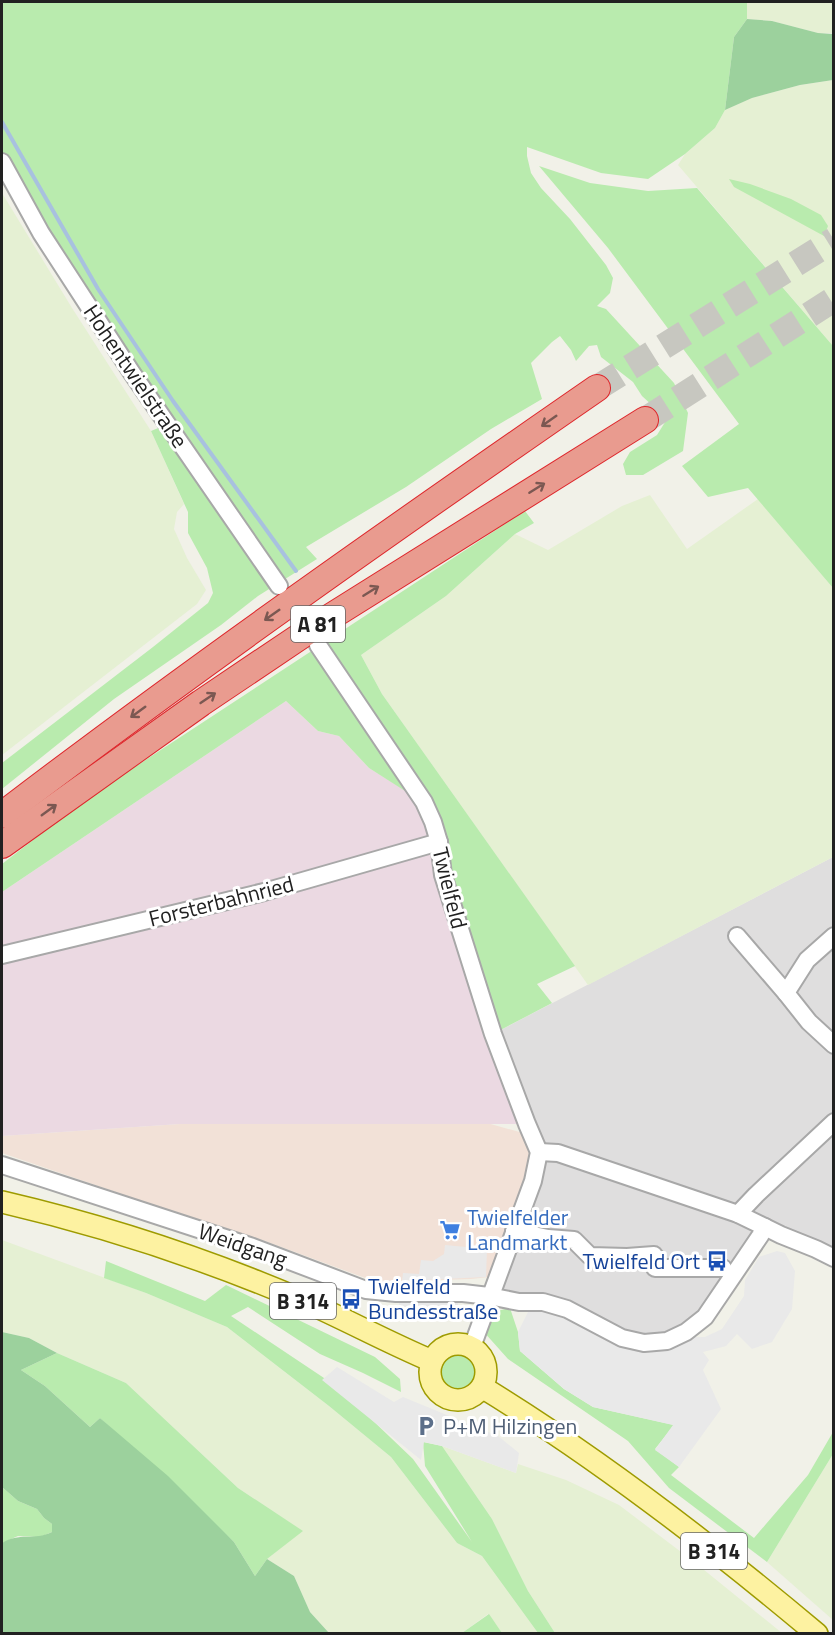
<svg xmlns="http://www.w3.org/2000/svg" width="835" height="1635" font-family="'Titillium Web',sans-serif">
  <style>
    .residential { fill: #dfdede }
    .commercial { fill: #f2e1d7 }
    .industrial { fill: #ebd9e2 }
    .farmland { fill: #e5f0d3 }
    .grass { fill: #b9ebae }
    .forest { fill: #9cd19d }
    .parking { fill: #e9e9e9 }
    .lines { fill: none; stroke-linecap: round; stroke-linejoin: round }
    .stream { stroke: #a8c1df; stroke-width: 4 }
    .highway-tunnel { stroke: #c7c7c0; stroke-width: 26; stroke-dasharray: 26 13; stroke-linecap: butt }
    .minor-casing { stroke: #a8a8a8; stroke-width: 20 }
    .major-casing { stroke: #9e9b00; stroke-width: 24 }
    .highway-casing { stroke: #de262b; stroke-width: 28 }
    .minor { stroke: #fff; stroke-width: 16 }
    .major { stroke: #fdf2a1; stroke-width: 21 }
    .highway { stroke: #e99b8f; stroke-width: 26 }
    .oneway { stroke: #7b5852 }
    .labels { text-anchor: middle; dominant-baseline: central; stroke-width: 6; stroke-linejoin: round; paint-order: stroke }
    .shield { fill: #fff; stroke: #646464; stroke-width: 1.5 }
    .shield-label { font-size: 21px; font-weight: bold; fill: #212121 }
    .street-label { font-size: 22px; fill: #212121; stroke: #fff }
    .shop-label { font-size: 22px; fill: #366cbe; stroke: #fff; text-anchor: start }
    .transit-label { font-size: 22px; fill: #164399; stroke: #fff; text-anchor: end }
    .service-label { font-size: 22px; fill: #4e5e75; stroke: #fff; text-anchor: start }
  </style>
  <rect width="100%" height="100%" fill="#f1f1e8"/>
  <!-- residential -->
  <polygon class="residential" points="833,857 833,1258 765,1227 705,1317 644,1343 489,1296 539,1152 493,1034"/>
  <!-- commercial -->
  <polygon class="commercial" points="487,1123 523,1133 532,1153 528,1171 489,1277 471,1279 376,1282 265,1241 177,1213 2,1153 2,1136 180,1124"/>
  <!-- industrial -->
  <polygon class="industrial" points="286,701 318,731 339,736 369,768 424,802 527,1124 180,1124 2,1136 2,892"/>
  <!-- farmland -->
  <g class="farmland">
    <polygon points="747,2 833,2 833,33 818,33 772,21 747,19"/>
    <polygon points="833,80 833,346 678,165 685,154 715,128 725,110 752,98 800,85"/>
    <polygon points="2,193 72,308 151,431 184,504 177,512 174,529 187,558 206,590 197,604 2,755"/>
    <polygon points="650,495 687,549 758,499 833,588 833,857 588,985 382,694 361,655 446,596 515,534 548,550 622,506"/>
    <polygon points="2,1240 146,1293 227,1327 329,1406 391,1457 457,1543 482,1556 538,1633 502,1633 488,1614 462,1633 329,1633 310,1612 294,1576 267,1559 302,1531 238,1488 126,1383 57,1353 29,1338 2,1332"/>
    <polygon points="442,1446 516,1473 518,1464 566,1480 619,1505 693,1561 782,1633 555,1633 528,1591 492,1519"/>
    <polygon points="833,1454 833,1620 767,1562"/>
  </g>
  <!-- grass -->
  <g class="grass">
    <polygon points="2,2 747,2 747,19 734,37 725,110 715,128 685,154 648,179 601,173 527,147 527,156 531,173 541,188 570,219 606,265 613,278 610,293 597,306 606,309 674,383 688,413 683,451 643,475 626,475 623,464 630,452 657,435 667,419 642,396 633,382 601,357 597,345 589,346 576,361 571,350 560,336 552,342 531,363 542,399 491,429 406,487 306,547 317,559 258,596 221,625 114,699 2,789 2,763 153,647 208,603 213,593 207,568 188,533 188,512 151,431 168,424 2,162"/>
    <polygon points="539,166 590,183 648,191 697,188 833,346 833,588 748,488 708,497 682,466 739,424 608,248"/>
    <polygon points="729,179 750,184 791,199 821,215 828,226 824,236 734,187"/>
    <polygon points="525,511 534,523 515,534 446,596 361,655 382,694 575,966 537,984 552,1003 493,1034 424,803 369,768 339,736 318,731 286,701 2,892 2,864 86,799"/>
    <polygon points="106,1261 205,1301 226,1285 375,1357 400,1379 401,1392 363,1373 320,1354 248,1307 231,1316 324,1378 368,1416 413,1459 472,1542 425,1466 423,1442 442,1446 492,1519 528,1591 555,1633 538,1633 482,1556 457,1543 391,1457 329,1406 227,1327 146,1293 104,1278"/>
    <polygon points="510,1308 518,1332 520,1351 564,1389 593,1407 674,1425 655,1449 679,1467 671,1475 754,1538 808,1475 833,1432 833,1454 767,1562 669,1488 628,1441 508,1359 483,1331 492,1312"/>
    <circle cx="457" cy="1372" r="21"/>
    <polygon points="57,1353 126,1383 238,1488 303,1531 267,1559 255,1576 234,1542 100,1418 90,1427 45,1386 21,1370"/>
    <polygon points="2,1487 18,1501 37,1509 44,1518 52,1524 52,1532 40,1537 18,1536 2,1543"/>
    <polygon points="489,1614 502,1633 462,1633"/>
  </g>
  <!-- forest -->
  <g class="forest">
    <polygon points="747,19 772,21 818,33 833,34 833,80 800,85 752,98 725,110 734,37"/>
    <path d="M2 1332 29 1338 57 1353 21 1370 45 1386 90 1427 100 1418 168 1476 234 1542 255 1576 267 1559 294 1576 310 1612 329 1633H2V1543C19 1532 34 1541 52 1532V1524L44 1518 37 1509 18 1501 2 1487Z"/>
  </g>
  <!-- parking -->
  <g class="parking">
    <polygon points="445,1245 487,1249 486,1277 402,1281 403,1273 419,1274 421,1260 433,1261 444,1254"/>
    <polygon points="777,1251 785,1253 795,1271 792,1309 772,1342 752,1349 737,1334 726,1346 703,1352 709,1360 703,1370 721,1409 679,1467 655,1450 673,1425 593,1407 564,1389 520,1351 518,1332 530,1308 567,1309 622,1338 705,1337 722,1329 744,1296 745,1280 759,1257"/>
    <polygon points="458,1299 458,1311 399,1311 399,1300"/>
    <polygon points="337,1367 394,1402 403,1397 498,1436 519,1453 516,1473 442,1446 424,1442 421,1460 322,1380"/>
  </g>
  <g class="lines">
    <!-- stream -->
    <polyline class="stream" points="2,122 98,289 173,401 296,571"/>
    <!-- highway-tunnel -->
    <g class="highway-tunnel">
      <polyline points="597,388 834,240"/>
      <polyline points="645,420 834,299"/>
    </g>
    <!-- minor casing -->
    <g class="minor-casing">
      <g id="minor">
        <polyline points="2,162 41,233 132,373 279,586"/>
        <polyline points="318,645 424,802 433,822 439,842 443,875 493,1034 527,1124 539,1152 533,1181 472,1347"/>
        <polyline points="737,936 786,993"/>
        <polyline points="834,936 807,960 786,993 809,1022 834,1045"/>
        <polyline points="2,955 264,892 439,842"/>
        <polyline points="539,1152 558,1153 738,1214 781,1235 816,1249 834,1258"/>
        <polyline points="2,1165 250,1246 366,1290 396,1293 463,1293 489,1296 519,1302 543,1302 567,1309 622,1338 644,1343 667,1341 686,1332 705,1317 760,1236 765,1227"/>
        <polyline points="738,1214 756,1195 834,1122"/>
        <polyline points="514,1231 548,1238 574,1240 590,1256 627,1257 654,1255 655,1268 723,1268"/>
      </g>
    </g>
    <!-- major casing -->
    <g class="major-casing">
      <g id="major">
        <path d="M2 1202C105 1226 206 1259 304 1301 347 1320 389 1343 432 1361"/>
        <circle cx="458" cy="1372" r="28"/>
        <path d="M482 1387C600 1459 711 1545 817 1634"/>
      </g>
    </g>
    <!-- highway casing -->
    <g class="highway-casing">
      <g id="highway">
        <path d="M2 815C196 667 396 527 597 388"/>
        <polyline points="2,845 201,703 308,631 645,420"/>
      </g>
    </g>
    <!-- minor -->
    <use href="#minor" class="minor"/>
    <!-- major -->
    <use href="#major" class="major"/>
    <!-- highway -->
    <use href="#highway" class="highway"/>
  </g>
  <!-- one-way arrows -->
  <defs><path id="oneway-shaft" d="M-6 0H5M1.5-3L5.5 0L1.5 3" fill="none" stroke-width="1.6" stroke-linecap="round" stroke-linejoin="round" transform="scale(1.5)"/></defs>
  <g class="oneway">
    <use href="#oneway-shaft" transform="translate(549 421) rotate(145)"/>
    <use href="#oneway-shaft" transform="translate(537 488) rotate(-32)"/>
    <use href="#oneway-shaft" transform="translate(371 591) rotate(-32)"/>
    <use href="#oneway-shaft" transform="translate(272 615) rotate(145)"/>
    <use href="#oneway-shaft" transform="translate(208 698) rotate(-34)"/>
    <use href="#oneway-shaft" transform="translate(138 712) rotate(144)"/>
    <use href="#oneway-shaft" transform="translate(49 810) rotate(-36)"/>
  </g>
  <!-- icons -->
  <defs>
    <g id="supermarket-bare" transform="scale(1.62)"><path d="M-6-5.5h2.5l.6 2H6L4.5 2H-2.5L-4.4-4H-6ZM-1.5 3.2a1.3 1.3 0 1 0 .1 0ZM3 3.2a1.3 1.3 0 1 0 .1 0Z" fill="#3f7fe0" stroke="#fff" stroke-width="2.5" paint-order="stroke"/></g>
    <g id="bus-bare" transform="scale(1.62)"><path d="M-5-6H5V4H4V6H2V4H-2V6H-4V4H-5ZM-3.5-4V0h7V-4ZM-3.5 1.2v1.5H-2V1.2ZM2 1.2v1.5H3.5V1.2Z" fill="#1a4fb4" stroke="#fff" stroke-width="2.5" paint-order="stroke"/></g>
    <g id="parking-bare" transform="scale(1.62)"><path d="M-3.5-5.5H1a3.5 3.5 0 0 1 0 7H-1V5.5H-3.5ZM-1-3.4V-.6H.8a1.4 1.4 0 0 0 0-2.8Z" fill="#5c6f8a" stroke="#fff" stroke-width="2.5" paint-order="stroke"/></g>
  </defs>
  <g fill-rule="evenodd">
    <use href="#supermarket-bare" x="450" y="1230"/>
    <use href="#bus-bare" x="717" y="1261"/>
    <use href="#bus-bare" x="351" y="1299"/>
    <use href="#parking-bare" x="426" y="1426"/>
  </g>
  <g class="labels">
    <!-- shield labels -->
    <g class="shield">
      <rect x="291" y="606" width="54" height="36" rx="4.5"/>
      <rect x="270" y="1283" width="66" height="36" rx="4.5"/>
      <rect x="681" y="1533" width="66" height="36" rx="4.5"/>
    </g>
    <g class="shield-label">
      <text x="318" y="624">A 81</text>
      <text x="303" y="1301">B 314</text>
      <text x="714" y="1551">B 314</text>
    </g>
    <!-- street labels -->
    <g class="street-label">
      <text transform="translate(136 376) rotate(56)">Hohentwielstraße</text>
      <text transform="translate(450 888) rotate(76)">Twielfeld</text>
      <text transform="translate(221 901) rotate(-14)">Forsterbahnried</text>
      <text transform="translate(243 1245) rotate(19)">Weidgang</text>
    </g>
    <!-- shop labels -->
    <g class="shop-label">
      <text x="467" y="1217">Twielfelder<tspan x="467" dy="25">Landmarkt</tspan></text>
    </g>
    <!-- transit labels -->
    <g class="transit-label">
      <text x="700" y="1261">Twielfeld Ort</text>
      <text x="368" y="1286" text-anchor="start">Twielfeld<tspan x="368" dy="25">Bundesstraße</tspan></text>
    </g>
    <!-- service labels -->
    <g class="service-label">
      <text x="443" y="1426">P+M Hilzingen</text>
    </g>
  </g>
  <!-- border -->
  <rect width="835" height="1635" fill="none" stroke="#212121" stroke-width="6"/>
</svg>
